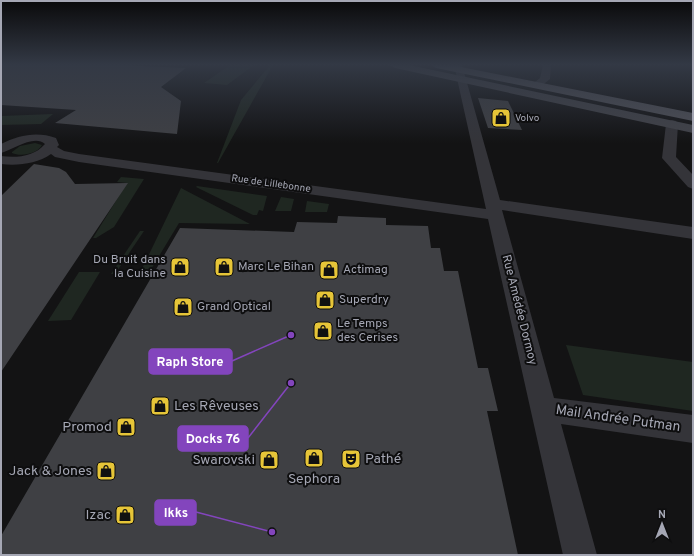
<svg xmlns="http://www.w3.org/2000/svg" width="694" height="556" font-family="Overpass,sans-serif">
  <style>
    .green { fill: #1f2721 }
    .building { fill: #3f4044 }
    .lines { fill: none; stroke-linecap: round; stroke-linejoin: round }
    .street { fill: #343439; fill-rule: evenodd }
    .secondary { fill: #424349; fill-rule: evenodd }
    .primary { fill: #505158; fill-rule: evenodd }
    .labels { text-anchor: middle; dominant-baseline: central; stroke-width: 4; stroke-linejoin: round; paint-order: stroke }
    .far-poi-label { font-size: 10px; fill: #a5a7b4; stroke: #0e0e0f; text-anchor: start }
    .far-street-label { font-size: 10px; fill: #a5a7b4; stroke: #0e0e0f }
    .poi-label { font-size: 12px; fill: #a5a7b4; stroke: #0e0e0f; text-anchor: start }
    .street-label { font-size: 12px; fill: #a5a7b4; stroke: #0e0e0f }
    .near-poi-label { font-size: 14px; fill: #a5a7b4; stroke: #0e0e0f; text-anchor: end }
    .near-street-label { font-size: 14px; fill: #a5a7b4; stroke: #0e0e0f }
    .leader { fill: none; stroke: #8345bd; stroke-width: 1.5 }
    .callout-dot { fill: #8345bd; stroke: #0e0e0f; stroke-width: 1.5 }
    .callout { fill: #8345bd; stroke: #8345bd; stroke-width: 1.5 }
    .callout-label { font-size: 13px; text-anchor: middle; font-weight: bold; fill: #fff }
  </style>
  <rect width="100%" height="100%" fill="#131314"/>
  <!-- green -->
  <g class="green">
    <polygon points="230,65 254,65 227,85 204,83"/>
    <polygon points="270,65 273,65 218,163 217,163 241,100"/>
    <polygon points="53,114 41,124 1,125 1,116"/>
    <path d="M35 143 42 145C37 154 21 157 12 153V152L20 146Z"/>
    <polygon points="121,177 144,179 114,227 96,238 93,238 127,183 117,182"/>
    <polygon points="197,186 267,196 263,211 259,210 257,215 253,215 196,187"/>
    <polygon points="181,188 250,224 179,223 150,271 141,271"/>
    <polygon points="281,197 294,199 291,211 275,211"/>
    <polygon points="307,201 329,204 327,212 305,212"/>
    <polygon points="140,231 144,231 115,274 111,274"/>
    <polygon points="79,272 100,272 71,320 48,321"/>
    <polygon points="566,345 693,362 693,411 583,395"/>
  </g>
  <!-- building -->
  <g class="building">
    <polygon points="1,65 119,65 186,68 161,87 181,101 177,134 55,123 76,110 1,105"/>
    <polygon points="478,98 508,101 522,130 488,128"/>
    <polygon points="34,164 59,168 66,172 75,184 128,183 1,372 1,196"/>
    <polygon points="338,216 386,218 386,225 428,226 431,248 440,248 444,271 458,271 478,368 488,368 498,411 487,411 518,555 1,555 1,536 180,228 294,232 297,222 337,223"/>
  </g>
  <g class="lines">
    <!-- street -->
    <g class="street">
      <path d="M454 65H462L500 200 693 227V239L502 210 554 398 693 415V443L561 424 597 555H563L488 219 79 162 55 157 51 154C37 164 17 166 1 164V156C16 158 34 157 45 144 34 134 13 150 1 153V144C19 135 37 131 56 138L59 145 57 147 64 151 79 154 486 209Z"/>
      <polygon points="543,65 551,65 550,79 540,87 532,87 531,85 540,78"/>
      <polygon points="672,120 676,121 678,124 676,157 693,175 693,189 688,187 662,158 666,124 668,121"/>
    </g>
    <!-- secondary -->
    <polygon class="secondary" points="390,65 409,65 693,125 693,133 395,68"/>
    <!-- primary -->
    <polygon class="primary" points="431,65 451,65 693,113 693,121 436,68"/>
  </g>
  <!-- sky -->
  <linearGradient id="sky" x2="0" y2="1"><stop stop-color="#0a0a0b"/><stop offset="0.45" stop-color="#333945"/><stop offset="1" stop-color="#333945" stop-opacity="0"/></linearGradient>
  <rect width="694" height="143" fill="url(#sky)"/>
  <!-- icons -->
  <defs>
    <g id="shop-square" transform="scale(1)"><rect x="-9" y="-9" width="18" height="18" rx="4" fill="#e6c538" stroke="#0e0e0f"/><path d="M-5-2.5h2.3a2.7 3.5 0 0 1 5.4 0H5L5.5 6h-11ZM-1.5-2.5h3a1.5 2.3 0 0 0-3 0Z" fill="#111"/></g>
    <g id="theatre-square" transform="scale(1)"><rect x="-9" y="-9" width="18" height="18" rx="4" fill="#e6c538" stroke="#0e0e0f"/><path d="M-5-5.5Q0-4 5-5.5V0Q5 5 0 6Q-5 5-5 0ZM-3.3-2.5H-1v1.5H-3.3ZM1-2.5H3.3v1.5H1ZM-2.8 1Q0 5.5 2.8 1Z" fill="#111"/></g>
  </defs>
  <g fill-rule="evenodd">
    <use href="#shop-square" x="501" y="118"/>
    <use href="#shop-square" x="180" y="267"/>
    <use href="#shop-square" x="224" y="267"/>
    <use href="#shop-square" x="329" y="270"/>
    <use href="#shop-square" x="325" y="300"/>
    <use href="#shop-square" x="183" y="307"/>
    <use href="#shop-square" x="323" y="331"/>
    <use href="#shop-square" x="160" y="406"/>
    <use href="#shop-square" x="126" y="427"/>
    <use href="#shop-square" x="314" y="458"/>
    <use href="#theatre-square" x="351" y="459"/>
    <use href="#shop-square" x="269" y="460"/>
    <use href="#shop-square" x="106" y="471"/>
    <use href="#shop-square" x="125" y="515"/>
  </g>
  <g class="labels">
    <!-- far-poi labels -->
    <g class="far-poi-label">
      <text x="515" y="118">Volvo</text>
    </g>
    <!-- far-street labels -->
    <g class="far-street-label">
      <text transform="translate(271 184) rotate(8)">Rue de Lillebonne</text>
    </g>
    <!-- poi labels -->
    <g class="poi-label">
      <text x="166" y="260" text-anchor="end">Du Bruit dans<tspan x="166" dy="14">la Cuisine</tspan></text>
      <text x="238" y="267">Marc Le Bihan</text>
      <text x="343" y="270">Actimag</text>
      <text x="339" y="300">Superdry</text>
      <text x="197" y="307">Grand Optical</text>
      <text x="337" y="324">Le Temps<tspan x="337" dy="14">des Cerises</tspan></text>
    </g>
    <!-- street labels -->
    <g class="street-label">
      <text transform="translate(519 310) rotate(76)">Rue Amédée Dormoy</text>
    </g>
    <!-- near-poi labels -->
    <g class="near-poi-label">
      <text x="174" y="406" text-anchor="start">Les Rêveuses</text>
      <text x="112" y="427">Promod</text>
      <text x="365" y="459" text-anchor="start">Pathé</text>
      <text x="255" y="460">Swarovski</text>
      <text x="92" y="471">Jack &amp; Jones</text>
      <text x="314" y="479" text-anchor="middle">Sephora</text>
      <text x="111" y="515">Izac</text>
    </g>
    <!-- near-street labels -->
    <g class="near-street-label">
      <text transform="translate(618 419) rotate(8)">Mail Andrée Putman</text>
    </g>
  </g>
  <!-- callouts -->
  <path class="leader" d="M291 335L232 361M291 383L248 438M272 532L196 512"/>
  <g class="callout-dot">
    <circle cx="291" cy="335" r="4"/>
    <circle cx="291" cy="383" r="4"/>
    <circle cx="272" cy="532" r="4"/>
  </g>
  <g class="callout">
    <rect x="149" y="349" width="83" height="25" rx="4"/>
    <rect x="178" y="426" width="70" height="25" rx="4"/>
    <rect x="155" y="500" width="41" height="25" rx="4"/>
  </g>
  <g class="callout-label">
    <text x="190" y="366">Raph Store</text>
    <text x="213" y="443">Docks 76</text>
    <text x="176" y="517">Ikks</text>
  </g>
  <!-- border -->
  <rect width="694" height="556" fill="none" stroke="#a5a7b4" stroke-width="4"/>
  <!-- north arrow -->
  <g transform="translate(662 524)" stroke="#0e0e0f" stroke-width="3" paint-order="stroke">
  <path d="M0-3L7 15L0 10L-7 15Z" fill="#a5a7b4"/>
  <text y="-6" font-size="11" font-weight="bold" text-anchor="middle" fill="#a5a7b4">N</text>
  </g>
</svg>
